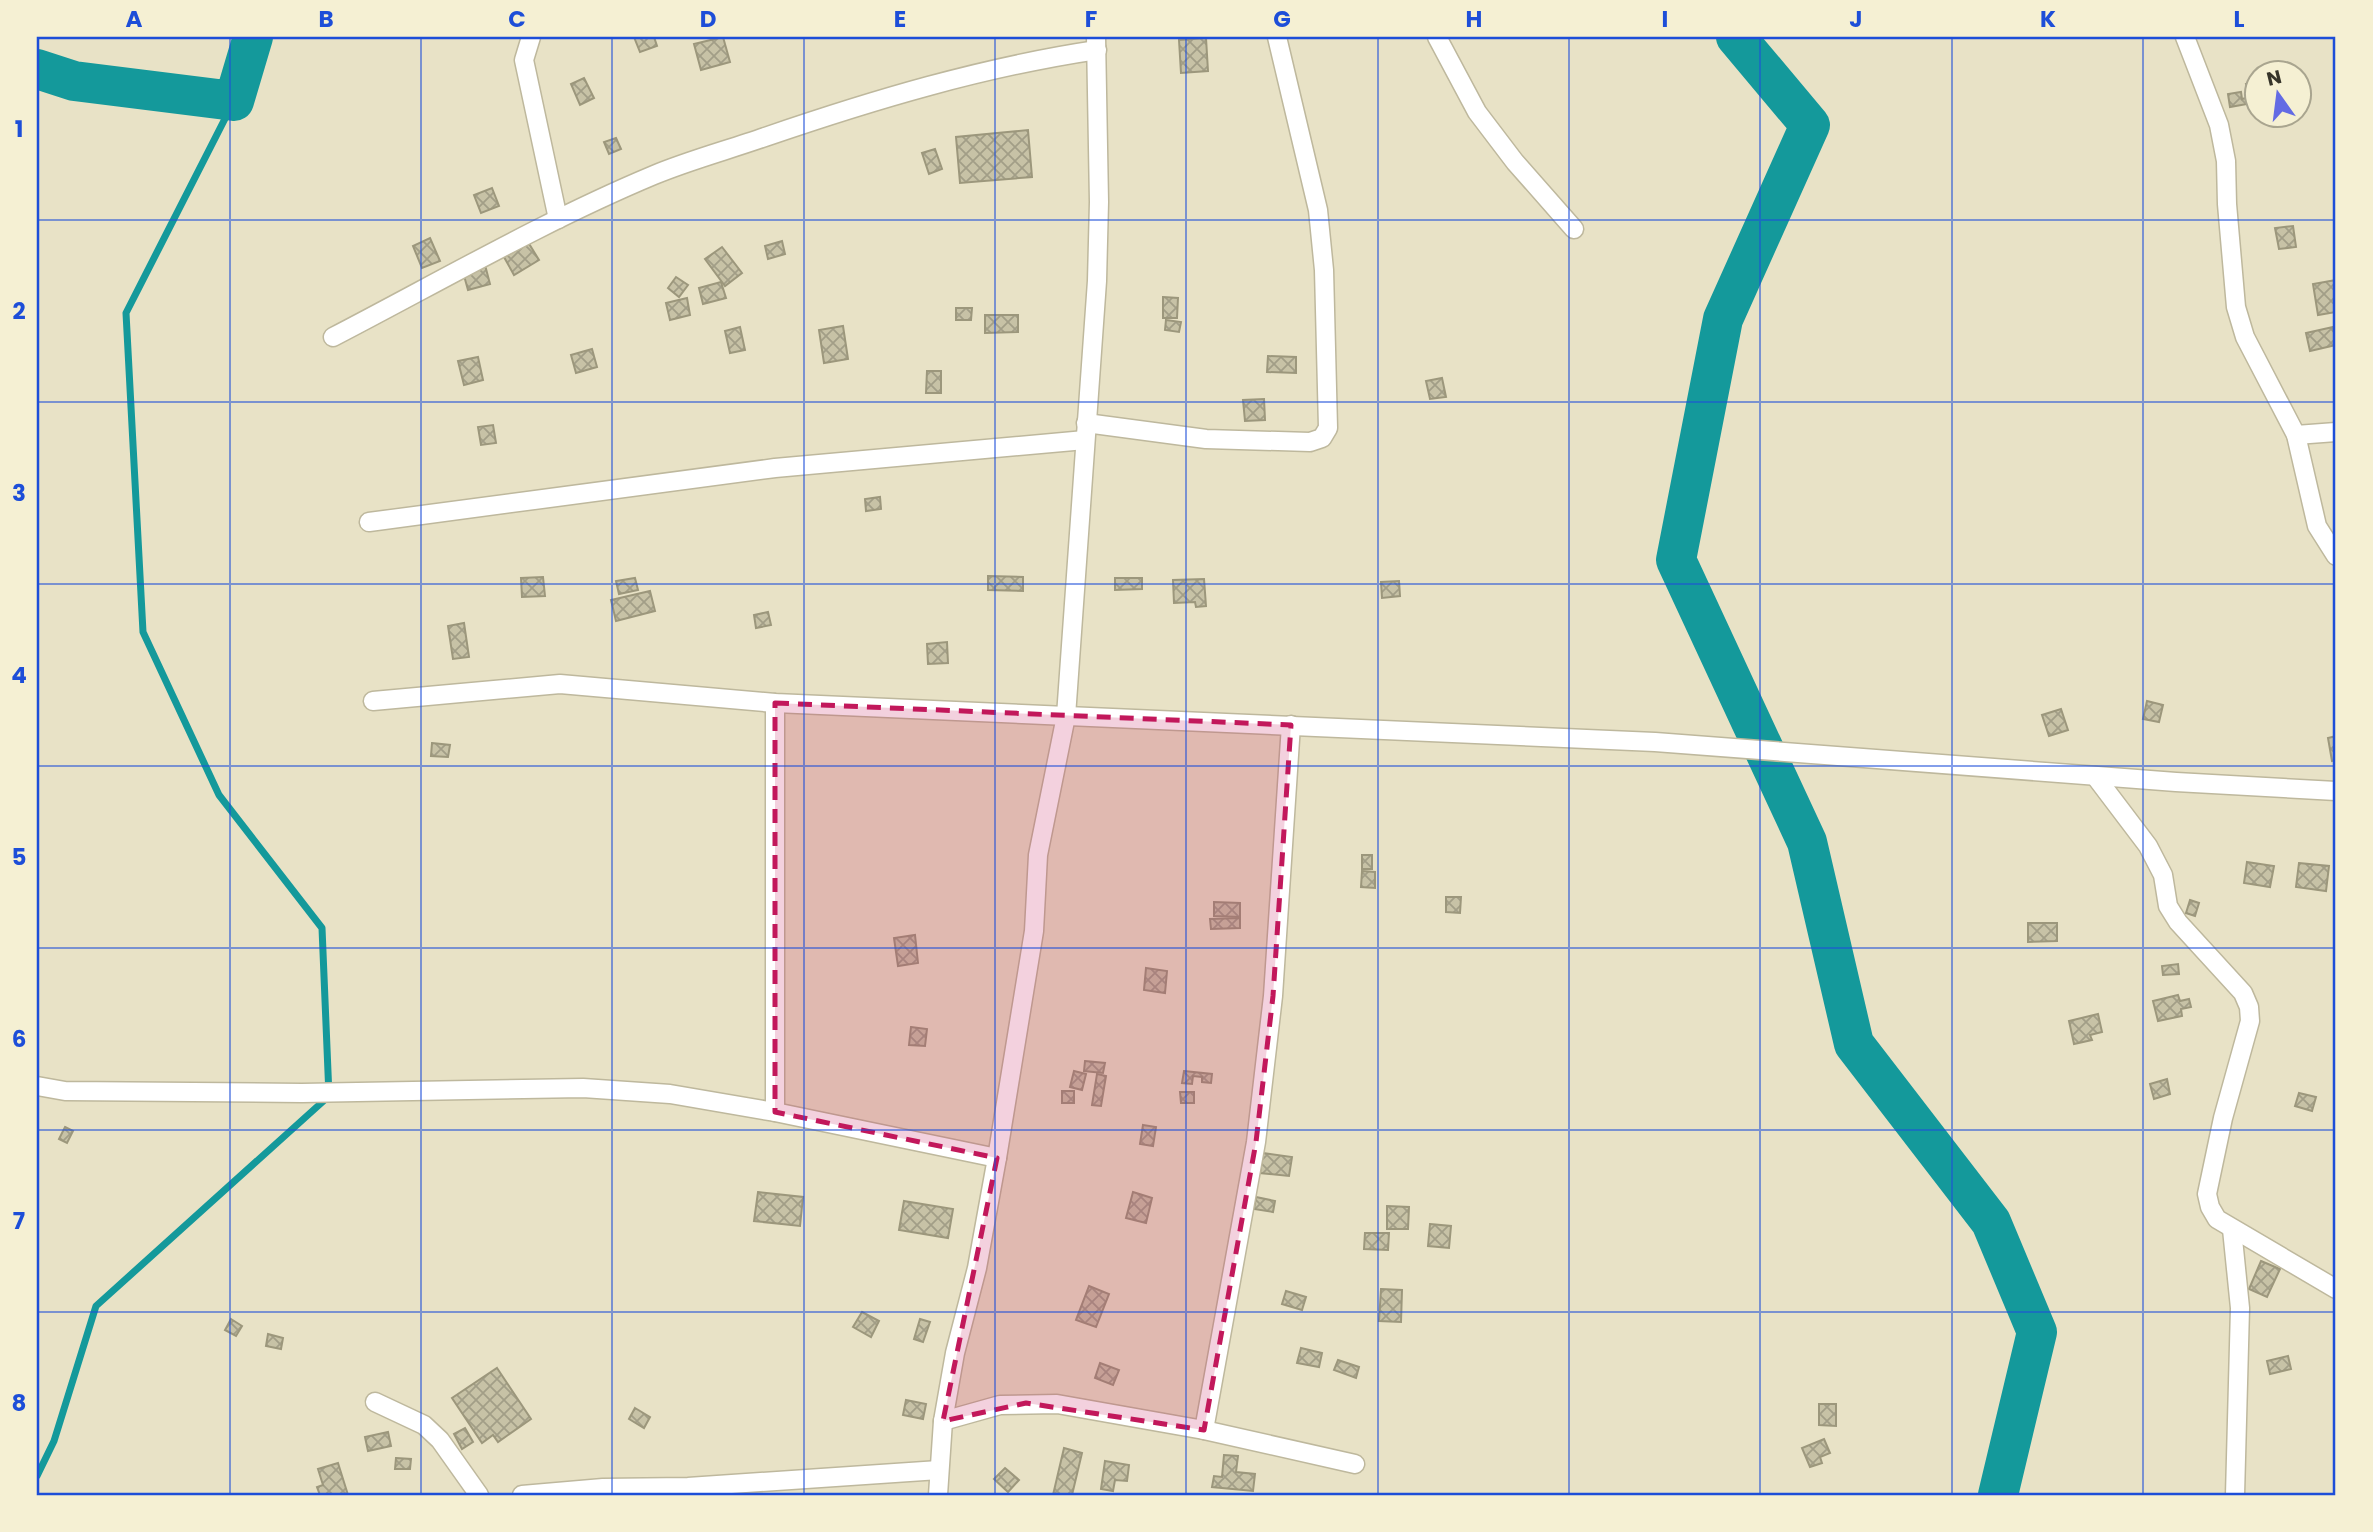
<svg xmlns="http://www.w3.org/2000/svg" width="2373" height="1532" font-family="Poppins,sans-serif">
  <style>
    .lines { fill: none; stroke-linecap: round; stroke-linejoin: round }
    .stream { stroke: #14999b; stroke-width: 7 }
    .river { stroke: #14999b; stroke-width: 40 }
    .building { fill: url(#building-cross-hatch); stroke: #9c977c; stroke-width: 2 }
    .minor-casing { stroke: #beb89d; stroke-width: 21 }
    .minor { stroke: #fff; stroke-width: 18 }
    .marked { fill: #c2185b; fill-opacity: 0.2; stroke: #c2185b; stroke-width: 5; stroke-dasharray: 14 9; stroke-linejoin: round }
    .grid { fill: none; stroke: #1d4ed8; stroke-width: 2; stroke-opacity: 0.55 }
    .neatline { fill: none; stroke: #1d4ed8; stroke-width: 2.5 }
    .grid-label { font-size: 23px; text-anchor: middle; font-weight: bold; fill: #1d4ed8 }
  </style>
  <defs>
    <pattern id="building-cross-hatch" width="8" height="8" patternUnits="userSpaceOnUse" patternTransform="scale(1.75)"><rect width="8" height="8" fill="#c7c2a6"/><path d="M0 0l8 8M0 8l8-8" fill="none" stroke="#a29e87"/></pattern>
  </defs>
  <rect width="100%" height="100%" fill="#e8e2c6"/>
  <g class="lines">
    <!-- stream -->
    <polyline class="stream" points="37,1476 54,1441 96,1306 329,1096 322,928 219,795 143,632 126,313 234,101"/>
    <!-- river -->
    <g class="river">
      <polyline points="1736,37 1810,125 1723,319 1676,560 1807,842 1854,1044 1991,1222 2037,1332 1998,1495"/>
      <polyline points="37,69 74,81 234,101 253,37"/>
    </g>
  </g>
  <!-- building -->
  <g class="building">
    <polygon points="634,37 654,37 657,46 640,52"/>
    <polygon points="723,37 730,62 701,70 694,44"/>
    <polygon points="1206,38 1208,71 1181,73 1179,40"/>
    <polygon points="584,78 594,98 580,105 571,84"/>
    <polygon points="2258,81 2258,100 2251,102 2246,84"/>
    <polygon points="2241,92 2242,99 2246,98 2247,104 2230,107 2228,94"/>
    <polygon points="1028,130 1032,177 960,183 956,137"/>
    <polygon points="616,138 621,149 609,154 604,142"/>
    <polygon points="935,149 942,169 929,174 922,153"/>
    <polygon points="492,188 499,206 481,213 474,195"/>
    <polygon points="2293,226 2296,247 2279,249 2275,228"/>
    <polygon points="430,238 440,261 422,268 413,246"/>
    <polygon points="782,241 785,254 768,259 765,246"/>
    <polygon points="528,242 539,260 514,275 504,257"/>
    <polygon points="722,247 742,273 725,286 705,259"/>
    <polygon points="485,265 490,284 468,290 463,272"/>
    <polygon points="676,277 688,285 679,297 668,288"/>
    <polygon points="2336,280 2336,312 2318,315 2313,284"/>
    <polygon points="721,282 726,298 703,304 699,288"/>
    <polygon points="1163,297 1178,298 1177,318 1163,318"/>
    <polygon points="687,298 690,315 670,320 666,303"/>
    <polygon points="956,308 972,308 971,320 956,320"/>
    <polygon points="985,315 1018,315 1018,332 985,333"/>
    <polygon points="1166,320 1181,322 1179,332 1165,330"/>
    <polygon points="843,326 848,359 824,363 819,330"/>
    <polygon points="740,327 745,350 730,353 725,331"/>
    <polygon points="2333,327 2336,345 2310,351 2306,333"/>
    <polygon points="592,349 597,367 576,373 571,355"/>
    <polygon points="1268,356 1296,357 1296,373 1267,372"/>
    <polygon points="478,357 483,380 464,385 458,361"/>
    <polygon points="927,371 941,371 941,393 926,393"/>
    <polygon points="1442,378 1446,397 1430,399 1426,381"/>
    <polygon points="1264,399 1265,420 1245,421 1243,400"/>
    <polygon points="493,425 496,443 481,445 478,427"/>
    <polygon points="880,497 881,509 866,511 865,499"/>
    <polygon points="988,576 1023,577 1023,591 988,590"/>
    <polygon points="543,577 545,596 522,597 521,578"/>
    <polygon points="635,578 638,590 619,594 616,581"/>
    <polygon points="1115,578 1142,578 1142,589 1115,590"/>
    <polygon points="1204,579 1206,606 1196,607 1195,602 1174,603 1173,580"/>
    <polygon points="1399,581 1400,596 1382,598 1381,582"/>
    <polygon points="650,591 655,611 616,621 611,600"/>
    <polygon points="768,612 771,625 756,628 754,615"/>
    <polygon points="464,623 469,657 453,659 448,626"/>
    <polygon points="947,642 948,663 928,664 927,644"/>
    <polygon points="2147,701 2163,705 2159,722 2143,719"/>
    <polygon points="2061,709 2068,730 2049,736 2042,715"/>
    <polygon points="2336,736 2336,760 2332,761 2328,738"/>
    <polygon points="432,743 450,745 448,757 431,756"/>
    <rect x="1362" y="855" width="10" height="14"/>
    <polygon points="2247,862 2274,866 2270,887 2244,883"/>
    <polygon points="2299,863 2329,866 2326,891 2296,887"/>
    <polygon points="1362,871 1375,872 1375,888 1361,887"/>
    <polygon points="1446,897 1461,897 1460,913 1446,912"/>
    <polygon points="2190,900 2199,903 2195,916 2186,913"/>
    <polygon points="1214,902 1240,903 1240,917 1214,916"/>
    <polygon points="1240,918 1240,928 1211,929 1210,919"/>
    <polygon points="2028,923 2057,923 2057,941 2028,942"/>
    <polygon points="915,935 918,963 898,966 894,938"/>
    <polygon points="2178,964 2179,974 2163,975 2162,966"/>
    <polygon points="1146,968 1167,971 1165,993 1144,990"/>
    <polygon points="2178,995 2180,1001 2189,999 2191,1007 2181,1009 2182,1016 2158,1021 2153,1001"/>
    <polygon points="2098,1014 2102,1032 2090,1035 2092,1040 2074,1044 2069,1021"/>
    <polygon points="911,1027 927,1029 925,1046 909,1045"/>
    <polygon points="1085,1061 1105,1063 1103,1073 1084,1071"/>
    <polygon points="1074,1071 1086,1074 1082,1090 1070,1087"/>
    <polygon points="1184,1071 1212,1074 1211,1083 1202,1082 1202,1077 1193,1076 1192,1084 1182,1083"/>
    <polygon points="1097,1074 1106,1076 1101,1106 1092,1105"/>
    <polygon points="2167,1079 2170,1094 2154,1099 2150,1084"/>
    <rect x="1062" y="1091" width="12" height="12"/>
    <polygon points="1180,1092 1194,1092 1194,1103 1181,1103"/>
    <polygon points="2299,1093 2316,1097 2312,1111 2295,1106"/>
    <polygon points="1143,1125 1156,1127 1153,1146 1140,1144"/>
    <polygon points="65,1127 73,1131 67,1143 59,1139"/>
    <polygon points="1263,1153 1292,1157 1289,1176 1260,1173"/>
    <polygon points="758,1192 803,1197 800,1226 754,1221"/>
    <polygon points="1133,1192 1152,1198 1146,1223 1126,1218"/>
    <polygon points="1256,1197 1275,1201 1273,1212 1254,1209"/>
    <polygon points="904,1201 953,1209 948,1238 899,1230"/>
    <polygon points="1387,1206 1409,1207 1408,1229 1387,1229"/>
    <polygon points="1430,1224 1451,1226 1449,1248 1428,1246"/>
    <polygon points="1365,1233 1389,1233 1388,1250 1364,1249"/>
    <polygon points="2261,1261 2280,1269 2267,1297 2249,1289"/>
    <polygon points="1089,1286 1109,1294 1096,1327 1076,1320"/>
    <polygon points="1381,1289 1402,1290 1401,1322 1379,1321"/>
    <polygon points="1286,1291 1306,1297 1302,1310 1282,1304"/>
    <polygon points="862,1312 879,1321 871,1337 853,1327"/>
    <polygon points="231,1319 242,1326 236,1336 225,1330"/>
    <polygon points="920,1319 930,1322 923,1342 914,1339"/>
    <polygon points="268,1334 283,1338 281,1349 266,1346"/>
    <polygon points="1301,1348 1322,1353 1319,1367 1297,1363"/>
    <polygon points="2288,1356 2291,1369 2270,1374 2267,1361"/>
    <polygon points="1338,1360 1359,1367 1356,1378 1334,1370"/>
    <polygon points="1100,1363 1119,1370 1113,1385 1095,1378"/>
    <polygon points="497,1368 531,1419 498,1442 493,1435 482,1443 452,1398"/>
    <polygon points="906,1400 926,1404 923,1419 903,1415"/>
    <polygon points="1819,1404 1836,1404 1836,1426 1819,1425"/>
    <polygon points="635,1408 650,1417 644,1428 629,1419"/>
    <polygon points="465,1428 473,1442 462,1449 454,1434"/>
    <polygon points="388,1432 391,1446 368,1451 365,1437"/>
    <polygon points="1824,1439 1830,1453 1820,1457 1822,1463 1810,1467 1802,1448"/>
    <polygon points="1064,1448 1082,1453 1072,1495 1053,1495"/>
    <polygon points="1224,1455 1238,1456 1236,1472 1255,1474 1253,1491 1212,1487 1214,1476 1222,1477"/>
    <polygon points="396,1458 411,1459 410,1469 395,1469"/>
    <polygon points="1105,1461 1129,1465 1127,1481 1115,1480 1113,1491 1101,1489"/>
    <polygon points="338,1463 348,1495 320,1495 317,1487 323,1485 318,1469"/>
    <polygon points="1005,1468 1019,1480 1008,1492 994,1479"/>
  </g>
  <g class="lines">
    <!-- minor casing -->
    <g class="minor-casing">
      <g id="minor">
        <polyline points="531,37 524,60 558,219"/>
        <polyline points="1437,37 1477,112 1515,162 1574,229"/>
        <polyline points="2185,37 2219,125 2226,161 2227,204 2236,307 2245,337 2296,435 2317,526 2336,556"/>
        <path d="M333 337C439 282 544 221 654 175 690 160 728 150 765 137 873 100 983 67 1097 50"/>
        <polyline points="1086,423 1206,439 1310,442 1322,438 1328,428 1324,270 1318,210 1277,37"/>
        <polyline points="2296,435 2336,432"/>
        <polyline points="369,522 775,468 1085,440"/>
        <polyline points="373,701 560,684 775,703 1655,742 2176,782 2336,791"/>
        <polyline points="775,703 775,1112"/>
        <polyline points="2095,776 2148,846 2163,875 2168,906 2178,922 2243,993 2249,1007 2250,1021 2223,1118 2207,1194 2210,1207 2217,1219 2336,1289"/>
        <polyline points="37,1086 65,1091 302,1093 583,1088 670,1094 775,1112 997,1158"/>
        <polyline points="2232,1229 2240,1308 2235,1495"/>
        <polyline points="375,1402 424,1425 440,1440 479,1495"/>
        <polyline points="943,1421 1000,1405 1057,1404 1204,1430 1355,1464"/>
        <polyline points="1204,1430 1256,1142 1273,996 1291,725"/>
        <polyline points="522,1495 603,1488 688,1487 939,1470"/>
        <polyline points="938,1495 943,1421 955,1353 977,1268 997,1158 1034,931 1038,855 1066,716 1097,281 1099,202 1096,37"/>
      </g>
    </g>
    <!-- minor -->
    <use href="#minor" class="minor"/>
  </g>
  <!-- marked area -->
  <path class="marked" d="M775 703 1291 725 1273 996 1256 1142 1204 1430 1026 1403 943 1421 997 1158 775 1112Z"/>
  <!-- grid -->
  <path class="grid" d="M230 37V1495M421 37V1495M612 37V1495M804 37V1495M995 37V1495M1186 37V1495M1378 37V1495M1569 37V1495M1760 37V1495M1952 37V1495M2143 37V1495M37 220H2336M37 402H2336M37 584H2336M37 766H2336M37 948H2336M37 1130H2336M37 1312H2336"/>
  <!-- border -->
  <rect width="2373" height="1532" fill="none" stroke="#f5f0d3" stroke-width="77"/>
  <!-- north arrow -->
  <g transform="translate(2278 94) rotate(346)"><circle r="33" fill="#f5f0d3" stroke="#a9a58f" stroke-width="2"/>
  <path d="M0-5L12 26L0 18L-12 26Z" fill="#636be4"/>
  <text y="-10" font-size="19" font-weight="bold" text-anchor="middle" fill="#363429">N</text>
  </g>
  <rect x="38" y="38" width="2296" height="1456" class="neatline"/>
  <g class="grid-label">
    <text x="134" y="27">A</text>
    <text x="326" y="27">B</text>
    <text x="517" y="27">C</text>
    <text x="708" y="27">D</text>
    <text x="900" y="27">E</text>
    <text x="1091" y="27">F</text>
    <text x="1282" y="27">G</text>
    <text x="1474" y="27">H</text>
    <text x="1665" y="27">I</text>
    <text x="1856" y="27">J</text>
    <text x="2048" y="27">K</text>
    <text x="2239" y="27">L</text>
    <text x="19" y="137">1</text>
    <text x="19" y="319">2</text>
    <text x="19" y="501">3</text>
    <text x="19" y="683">4</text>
    <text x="19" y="865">5</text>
    <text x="19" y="1047">6</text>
    <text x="19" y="1229">7</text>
    <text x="19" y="1411">8</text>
  </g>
</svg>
